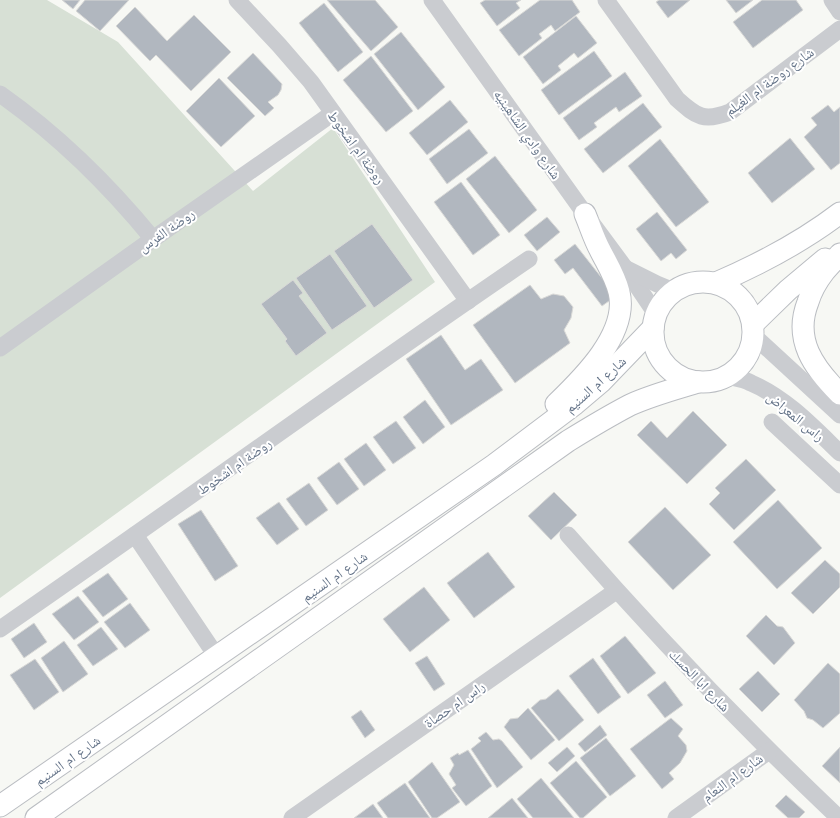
<svg xmlns="http://www.w3.org/2000/svg" width="840" height="818" font-family="Inter,'Noto Naskh Arabic',sans-serif">
  <style>
    .green { fill: #d7e0d5 }
    .building { fill: #b1b7bf; stroke: #d9d9d7 }
    .lines { fill: none; stroke-linecap: round; stroke-linejoin: round }
    .major-casing { stroke: #babdc2; stroke-width: 23 }
    .minor { stroke: #caccd0; stroke-width: 17 }
    .major { stroke: #fff; stroke-width: 21 }
    .labels { text-anchor: middle; dominant-baseline: central; stroke-width: 4; stroke-linejoin: round; paint-order: stroke }
    .street-label { font-size: 14px; fill: #647388; stroke: #fff }
  </style>
  <rect width="100%" height="100%" fill="#f7f8f4"/>
  <!-- green -->
  <polygon class="green" points="0,0 47,0 118,42 253,191 333,128 435,282 0,598"/>
  <!-- building -->
  <g class="building">
    <polygon points="62,0 80,0 73,9"/>
    <polygon points="85,0 129,0 100,31 76,11"/>
    <polygon points="327,0 375,0 398,27 371,51"/>
    <polygon points="485,0 521,0 516,3 520,8 497,26 480,3"/>
    <polygon points="540,0 572,0 580,12 555,31 551,25 539,34 542,38 519,56 499,30"/>
    <polygon points="659,0 690,0 668,18 656,2"/>
    <polygon points="726,0 753,0 736,13"/>
    <polygon points="762,0 796,0 803,10 753,48 733,22"/>
    <polygon points="324,3 363,52 338,72 299,23"/>
    <polygon points="135,7 167,41 194,15 231,52 191,91 156,55 150,61 116,26"/>
    <polygon points="576,16 597,43 578,58 574,53 558,66 561,70 543,84 523,57"/>
    <polygon points="401,32 445,87 418,110 374,54"/>
    <polygon points="594,51 612,76 559,115 541,90"/>
    <polygon points="253,53 282,84 281,90 278,95 268,102 274,108 265,116 227,78"/>
    <polygon points="371,56 413,111 386,132 343,80"/>
    <polygon points="625,72 642,96 619,112 616,107 594,123 597,127 579,140 563,118"/>
    <polygon points="219,78 255,116 221,147 186,111"/>
    <polygon points="450,100 468,122 427,155 409,133"/>
    <polygon points="643,103 662,127 603,173 584,149"/>
    <polygon points="828,105 834,112 840,107 840,163 831,170 804,137 817,125 811,118"/>
    <polygon points="469,129 488,153 447,184 429,159"/>
    <polygon points="790,138 815,169 772,203 748,173"/>
    <polygon points="660,139 709,202 676,227 628,166"/>
    <polygon points="495,156 537,210 509,233 466,179"/>
    <polygon points="461,182 500,235 473,255 434,202"/>
    <polygon points="657,212 687,250 676,259 671,253 661,261 636,229"/>
    <polygon points="547,217 560,232 537,251 524,235"/>
    <polygon points="372,224 413,280 374,308 334,251"/>
    <polygon points="575,244 616,296 602,306 573,268 565,274 554,260"/>
    <polygon points="330,254 367,306 332,330 296,278"/>
    <polygon points="293,280 303,293 299,296 327,333 296,356 285,341 287,339 261,304"/>
    <polygon points="530,285 541,299 553,294 564,296 573,307 571,318 564,330 570,343 515,383 473,325"/>
    <polygon points="441,335 465,370 481,359 503,390 451,425 406,359"/>
    <polygon points="425,400 445,427 423,444 403,417"/>
    <polygon points="693,411 727,445 687,484 637,435 651,421 667,438"/>
    <polygon points="396,421 416,448 393,464 373,437"/>
    <polygon points="366,443 386,470 364,486 344,459"/>
    <polygon points="746,459 776,490 734,530 709,504 720,493 715,488"/>
    <polygon points="339,462 359,489 337,505 317,478"/>
    <polygon points="309,483 328,510 306,526 286,499"/>
    <polygon points="554,492 577,515 551,540 528,516"/>
    <polygon points="778,500 822,548 777,589 733,542"/>
    <polygon points="279,502 299,529 277,545 256,518"/>
    <polygon points="665,507 711,555 673,590 628,542"/>
    <polygon points="201,510 238,566 215,581 178,524"/>
    <polygon points="488,552 515,587 474,618 447,583"/>
    <polygon points="825,560 840,574 840,587 813,614 791,593"/>
    <polygon points="108,573 128,599 103,617 82,591"/>
    <polygon points="424,587 450,620 410,652 383,619"/>
    <polygon points="78,596 99,622 74,640 52,614"/>
    <polygon points="130,603 150,630 125,648 104,622"/>
    <polygon points="766,615 777,626 783,627 795,643 774,665 746,636"/>
    <polygon points="34,623 47,642 24,658 11,639"/>
    <polygon points="101,627 118,649 93,666 77,645"/>
    <polygon points="625,636 656,673 628,694 600,656"/>
    <polygon points="64,641 88,674 63,692 41,658"/>
    <polygon points="427,656 445,684 434,691 415,663"/>
    <polygon points="593,658 621,697 598,714 569,676"/>
    <polygon points="35,659 59,692 34,710 10,675"/>
    <polygon points="828,663 840,674 840,713 823,728 813,720 807,718 804,711 794,700"/>
    <polygon points="758,671 780,694 762,712 739,689"/>
    <polygon points="665,681 683,705 665,718 647,695"/>
    <polygon points="558,689 584,720 559,741 531,708 540,700 546,699"/>
    <polygon points="528,708 555,740 531,760 504,727 510,719 518,718"/>
    <polygon points="361,710 375,730 365,738 351,717"/>
    <polygon points="671,718 683,729 678,736 686,745 687,751 680,763 669,773 674,779 662,789 630,749"/>
    <polygon points="600,725 607,735 585,752 578,744"/>
    <polygon points="486,732 493,740 499,739 502,741 523,767 497,788 471,749 481,741 478,738"/>
    <polygon points="606,738 636,776 610,796 580,758"/>
    <polygon points="567,747 575,756 557,772 548,763"/>
    <polygon points="840,747 840,783 822,766"/>
    <polygon points="468,750 492,786 466,806 452,788 456,785 449,774 454,765 450,758 458,753 459,755"/>
    <polygon points="576,761 607,797 583,818 580,818 550,783"/>
    <polygon points="432,762 460,802 437,818 432,818 408,782"/>
    <polygon points="541,778 574,818 533,818 517,799"/>
    <polygon points="405,783 430,818 388,818 377,803"/>
    <polygon points="786,795 805,812 799,818 788,818 775,806"/>
    <polygon points="512,798 528,818 488,818"/>
    <polygon points="373,804 383,818 354,818"/>
  </g>
  <g class="lines">
    <!-- major casing -->
    <g class="major-casing">
      <g id="major">
        <path d="M840 254C835 260 829 266 824 272 817 281 811 292 808 302 793 340 814 368 840 394"/>
        <circle cx="703" cy="332" r="50"/>
        <path d="M716 283C760 264 802 242 840 213"/>
        <polyline points="753,324 788,290 825,259"/>
        <path d="M556 404C583 378 629 333 619 292 615 276 607 264 600 250 594 239 590 226 585 214"/>
        <polyline points="0,806 494,465 575,404 601,382 653,328"/>
        <path d="M36 818 568 441C589 428 609 416 630 405 652 395 675 389 698 382"/>
      </g>
    </g>
    <!-- minor -->
    <g class="minor">
      <polyline points="237,0 279,45 311,82 468,301"/>
      <polyline points="432,0 585,214 625,268 656,314"/>
      <path d="M606 0 677 99C697 117 704 122 730 112L840 29"/>
      <polyline points="832,0 840,12"/>
      <path d="M0 94C58 135 108 184 153 239"/>
      <polyline points="627,269 657,284 674,291"/>
      <polyline points="753,335 840,415"/>
      <polyline points="0,348 153,239 333,113"/>
      <path d="M727 376C735 378 744 379 751 383 786 398 813 427 840 453"/>
      <polyline points="772,422 840,485"/>
      <polyline points="135,535 217,657"/>
      <path d="M568 535C654 634 744 728 839 818"/>
      <path d="M0 629C177 507 351 380 529 259"/>
      <polyline points="292,818 616,591"/>
      <polyline points="676,818 769,751"/>
    </g>
    <!-- major -->
    <use href="#major" class="major"/>
  </g>
  <g class="labels">
    <!-- street labels -->
    <g class="street-label">
      <text transform="translate(769 81) rotate(-36)">شارع روضة ام الغيلم</text>
      <text transform="translate(528 134) rotate(55)">شارع وادي الشاهينيه</text>
      <text transform="translate(357 147) rotate(54)">روضة ام اشخوط</text>
      <text transform="translate(166 230) rotate(-35)">روضة الفرس</text>
      <text transform="translate(595 384) rotate(-42)">شارع ام السنيم</text>
      <text transform="translate(796 416) rotate(39)">راس المعراض</text>
      <text transform="translate(234 466) rotate(-35)">روضة ام اشخوط</text>
      <text transform="translate(334 576) rotate(-35)">شارع ام السنيم</text>
      <text transform="translate(700 680) rotate(46)">شارع ابا الحسك</text>
      <text transform="translate(454 704) rotate(-35)">راس ام حصاة</text>
      <text transform="translate(67 760) rotate(-35)">شارع ام السنيم</text>
      <text transform="translate(732 777) rotate(-36)">شارع ام النعام</text>
    </g>
  </g>
</svg>
